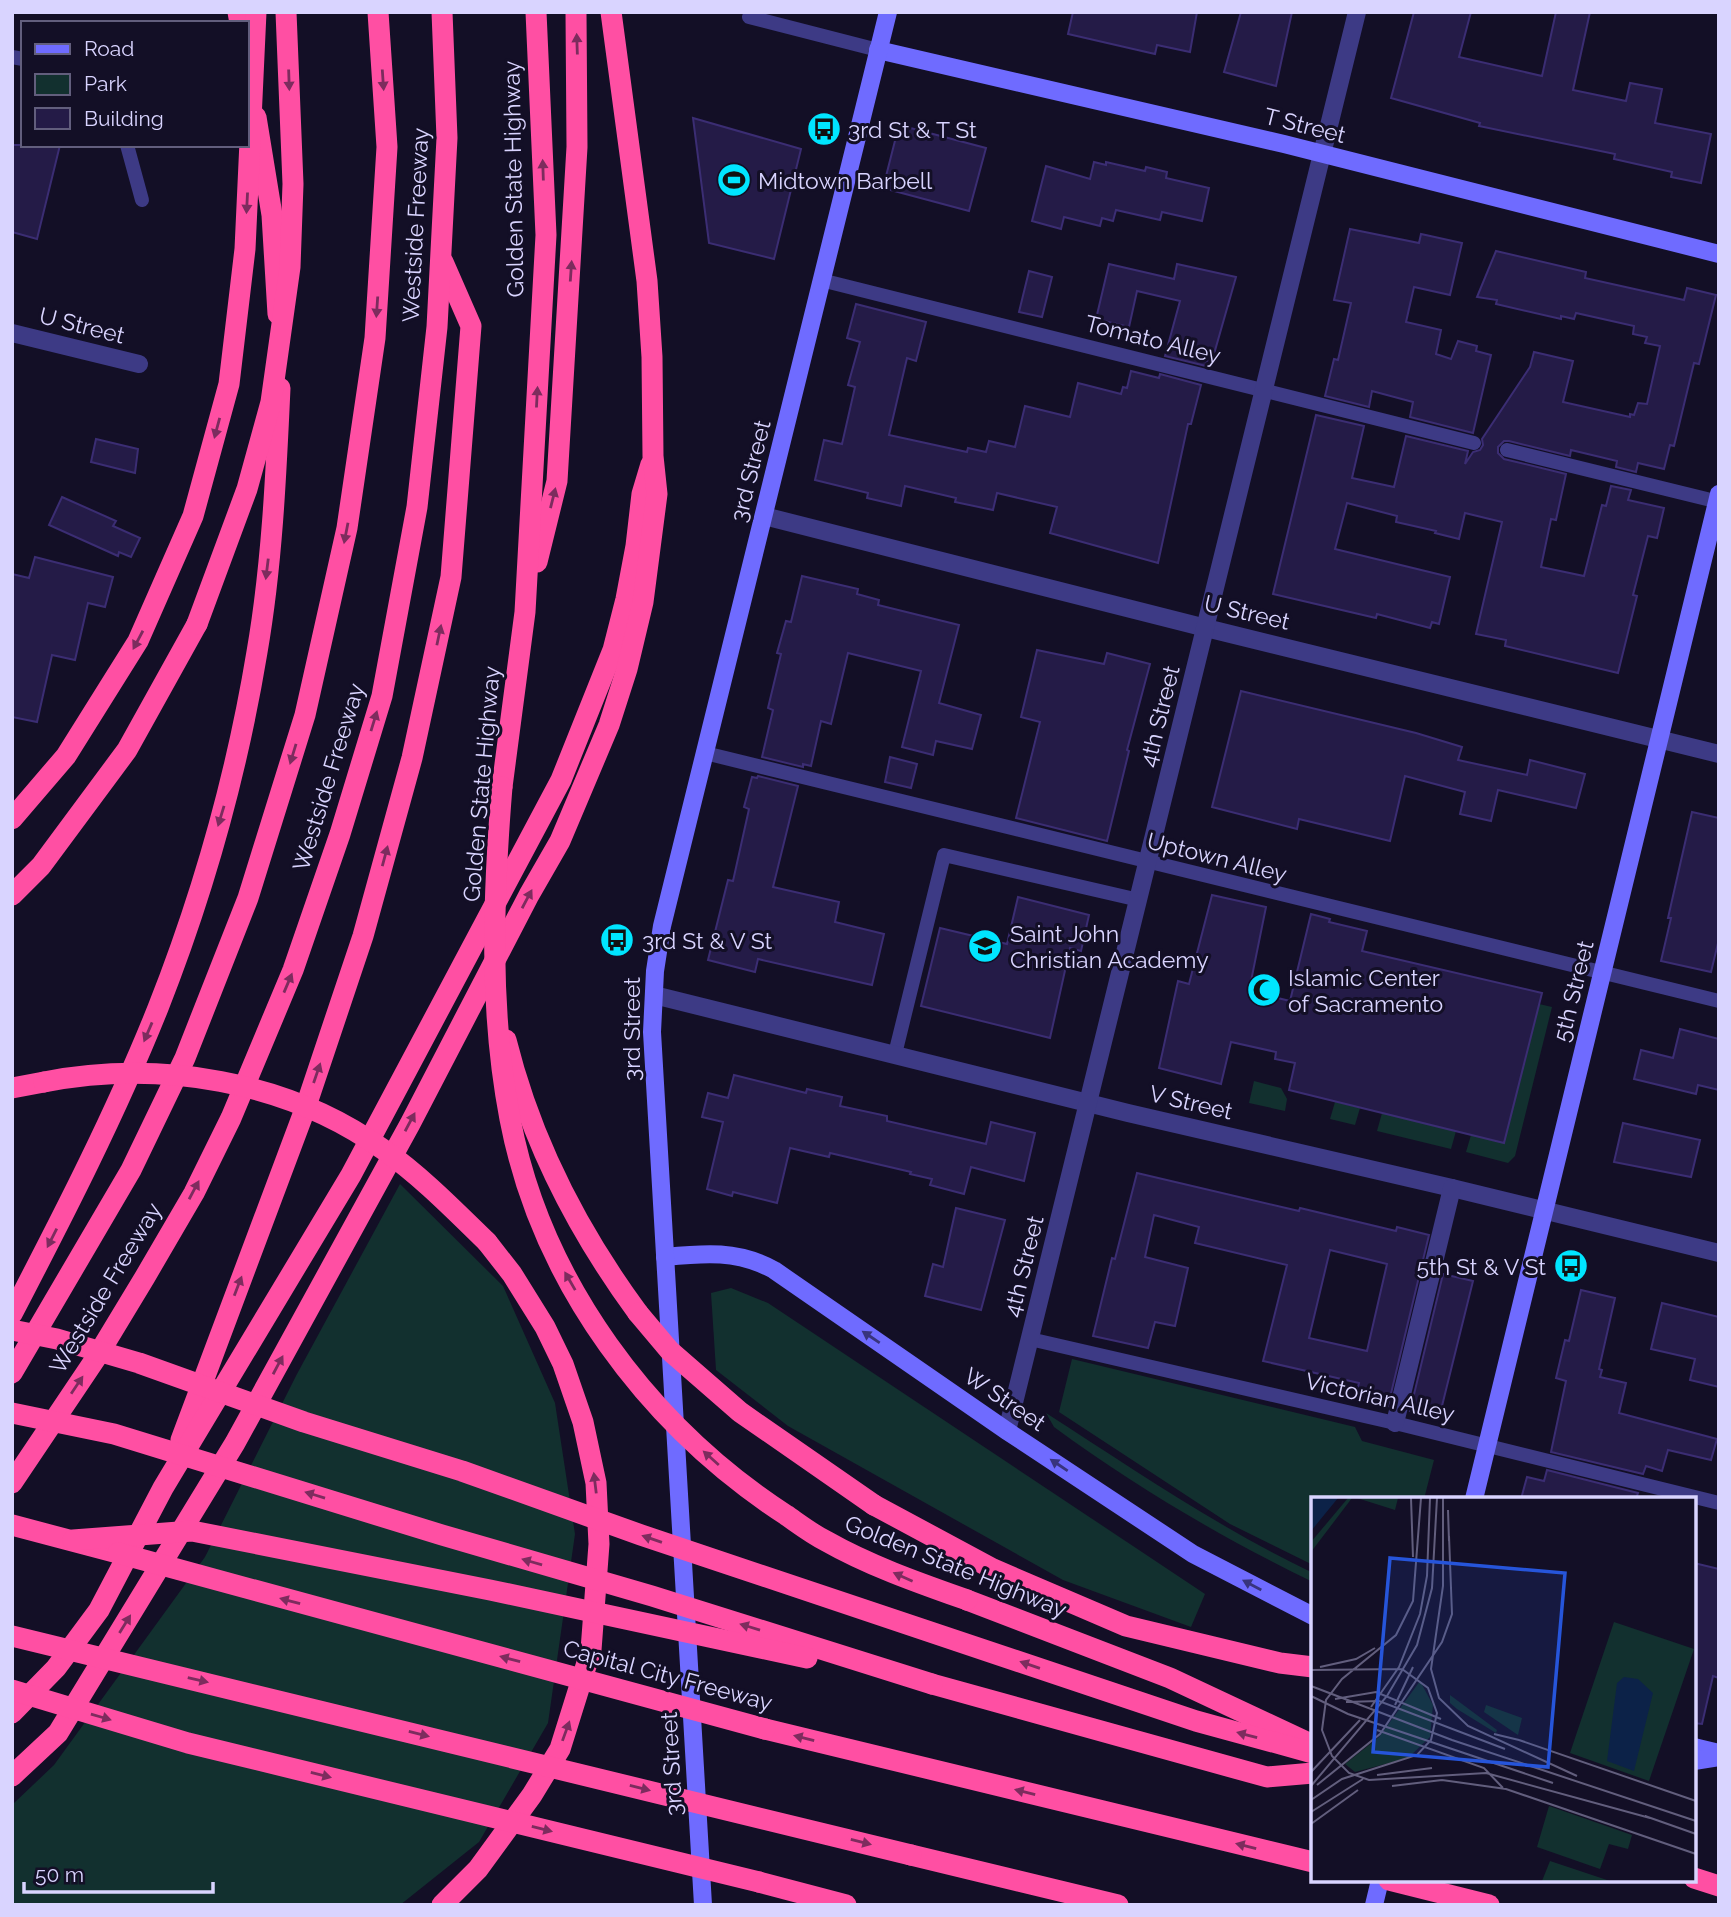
<svg xmlns="http://www.w3.org/2000/svg" width="1731" height="1917" font-family="Raleway,sans-serif">
  <style>
    .green { fill: #12302f }
    .building { fill: #241b47; stroke: #3b2d73; stroke-width: 2; fill-rule: evenodd }
    .lines { fill: none; stroke-linecap: round; stroke-linejoin: round }
    .lane { stroke: #3d3a85; stroke-width: 14 }
    .street { stroke: #3d3a85; stroke-width: 18 }
    .secondary { stroke: #6f6bff; stroke-width: 18 }
    .highway { stroke: #ff4fa3; stroke-width: 21 }
    .highway-bridge { stroke: #ff4fa3; stroke-width: 21 }
    .oneway { fill: #7d2c5e }
    .oneway2 { fill: #38347d }
    .labels { text-anchor: middle; dominant-baseline: central; stroke-width: 6; stroke-linejoin: round; paint-order: stroke }
    .street-label { font-size: 23px; fill: #d9d4ff; stroke: #130f26 }
    .poi-label { font-size: 23px; fill: #d9d4ff; stroke: #130f26; text-anchor: start }
    .inset-road { fill: none; stroke: #625e7d; stroke-width: 2 }
    .view { fill: #2655da; fill-opacity: 0.15; stroke: #2655da; stroke-width: 3.5 }
    .inset-edge { fill: none; stroke: #d9d4ff; stroke-width: 3.5 }
  </style>
  <rect width="100%" height="100%" fill="#130f26"/>
  <!-- green -->
  <g class="green">
    <polygon points="1539,1004 1552,1007 1515,1156 1508,1163 1466,1152 1471,1135 1504,1143"/>
    <polygon points="1254,1081 1281,1088 1287,1099 1285,1111 1249,1103"/>
    <polygon points="1335,1102 1360,1108 1355,1125 1330,1119"/>
    <polygon points="1382,1113 1456,1131 1451,1149 1377,1131"/>
    <polygon points="400,1184 503,1286 555,1403 575,1534 548,1723 479,1842 400,1905 12,1905 12,1805 54,1765 205,1557 297,1374"/>
    <polygon points="731,1288 768,1303 1205,1594 1191,1627 1063,1580 788,1426 716,1370 711,1293"/>
    <polygon points="1072,1359 1355,1427 1362,1441 1434,1460 1424,1499 1313,1499 1313,1565 1230,1524 1059,1412"/>
    <path d="M1046 1413C1133 1469 1219 1528 1313 1573V1582C1222 1538 1136 1487 1054 1427Z"/>
  </g>
  <!-- building -->
  <g class="building">
    <polygon points="1073,12 1197,12 1190,52 1157,45 1155,54 1068,34"/>
    <polygon points="1241,12 1292,12 1276,86 1224,72"/>
    <polygon points="1414,12 1471,12 1459,57 1542,76 1556,12 1590,12 1573,90 1626,101 1630,83 1662,89 1655,123 1711,134 1701,183 1671,177 1672,172 1614,159 1615,154 1479,126 1480,123 1391,98"/>
    <polygon points="693,118 801,149 774,259 709,243"/>
    <polygon points="899,125 986,148 969,211 883,188"/>
    <polygon points="12,145 60,145 37,239 12,232"/>
    <polygon points="1094,162 1106,165 1106,162 1145,171 1146,167 1167,172 1166,178 1209,188 1202,221 1162,212 1160,220 1116,210 1113,221 1102,218 1100,226 1064,217 1061,229 1032,221 1046,166 1090,179"/>
    <polygon points="1350,229 1419,243 1421,234 1462,243 1450,295 1414,287 1406,322 1441,330 1436,354 1451,359 1458,341 1477,346 1476,351 1491,355 1473,433 1410,417 1413,402 1372,391 1369,407 1325,396 1334,359 1338,360 1351,303 1334,300"/>
    <polygon points="1496,251 1586,272 1585,278 1684,300 1687,288 1716,295 1699,364 1694,363 1674,446 1670,445 1664,469 1638,463 1636,472 1616,467 1617,461 1571,450 1570,456 1509,441 1504,441 1498,447 1498,453 1504,459 1566,474 1556,520 1551,519 1541,567 1584,576 1602,505 1606,506 1611,486 1631,490 1628,500 1664,508 1657,538 1648,536 1633,595 1637,596 1618,673 1505,646 1506,640 1476,634 1502,522 1465,513 1459,539 1435,533 1436,531 1396,522 1397,516 1347,503 1335,549 1450,577 1439,624 1432,622 1430,628 1377,614 1376,618 1273,594 1316,415 1364,426 1352,478 1394,487 1406,436 1468,451 1465,464 1473,452 1480,450 1483,445 1482,439 1530,367 1534,352 1573,361 1563,402 1630,417 1630,414 1634,415 1638,403 1647,404 1660,346 1645,343 1647,337 1633,334 1634,326 1576,313 1574,319 1561,316 1561,319 1496,304 1497,300 1477,297"/>
    <polygon points="1109,264 1174,279 1177,264 1236,277 1212,361 1207,360 1206,366 1165,356 1180,301 1137,291 1129,327 1096,319"/>
    <polygon points="1029,271 1052,277 1042,317 1019,312"/>
    <polygon points="856,304 926,322 916,361 907,358 889,435 967,452 968,448 986,452 989,441 1015,447 1025,406 1070,417 1078,383 1121,394 1123,387 1127,388 1131,371 1159,378 1160,374 1201,385 1191,424 1188,424 1158,563 1050,533 1057,507 997,493 993,510 955,502 956,498 905,486 901,506 867,498 868,493 815,480 824,440 842,444 855,387 848,385 860,342 847,338"/>
    <polygon points="96,439 138,449 135,473 91,462"/>
    <polygon points="62,497 116,521 113,526 140,538 131,557 119,552 118,556 49,525"/>
    <polygon points="35,557 113,577 105,607 88,603 75,660 52,655 37,722 12,717 12,574 29,578"/>
    <polygon points="802,576 858,589 857,594 879,600 878,605 959,625 939,703 981,715 972,749 936,741 933,755 902,747 921,671 848,653 831,724 821,721 811,766 803,764 803,767 762,757 773,710 768,708 781,654 777,653 786,621 791,622"/>
    <polygon points="1037,650 1104,664 1107,653 1150,664 1127,750 1129,751 1107,841 1016,818 1040,722 1021,717"/>
    <polygon points="1241,691 1416,733 1462,747 1458,760 1527,775 1530,760 1585,774 1576,808 1498,790 1491,821 1460,814 1465,792 1405,776 1390,841 1299,819 1297,829 1212,807"/>
    <polygon points="890,757 917,764 911,788 885,782"/>
    <polygon points="758,776 798,786 773,887 839,902 835,922 884,934 872,985 758,959 755,972 708,960 728,880 733,881 749,809 744,807 752,777 757,778"/>
    <polygon points="1692,812 1719,818 1719,939 1711,972 1661,961 1671,918 1668,918"/>
    <polygon points="1212,895 1266,907 1249,991 1290,1001 1311,914 1330,919 1329,922 1367,931 1362,951 1542,993 1504,1143 1289,1090 1295,1063 1275,1059 1276,1052 1231,1042 1221,1084 1159,1068 1178,981 1189,984"/>
    <polygon points="1018,897 1089,915 1081,951 1070,948 1050,1038 921,1006 940,928 1007,944"/>
    <polygon points="1680,1029 1719,1039 1719,1090 1698,1085 1696,1094 1634,1079 1641,1050 1673,1058"/>
    <polygon points="734,1075 806,1093 807,1089 842,1097 840,1106 887,1116 887,1121 986,1144 991,1122 1035,1133 1024,1181 971,1167 964,1194 930,1185 932,1179 910,1174 911,1172 830,1153 829,1157 790,1148 777,1203 733,1192 732,1196 707,1189 723,1122 702,1117 708,1093 728,1098"/>
    <polygon points="1623,1123 1700,1140 1691,1177 1614,1162"/>
    <path d="M1137 1173 1299 1211 1300 1208 1396 1231 1397 1227 1429 1235 1388 1406 1355 1398 1359 1383 1263 1361 1287 1265 1195 1243 1199 1227 1154 1215 1145 1257 1188 1268 1175 1326 1155 1322 1148 1348 1093 1336 1112 1258 1115 1259ZM1330 1250 1387 1264 1367 1351 1309 1338Z"/>
    <polygon points="956,1208 1005,1220 981,1310 925,1296 933,1264 943,1267"/>
    <polygon points="1443,1274 1473,1281 1439,1418 1410,1411"/>
    <polygon points="1581,1290 1615,1298 1599,1369 1602,1370 1600,1377 1626,1383 1619,1413 1717,1439 1711,1460 1668,1450 1662,1471 1646,1466 1643,1474 1551,1452 1566,1381 1556,1378 1565,1340 1569,1341"/>
    <polygon points="1662,1303 1719,1317 1719,1387 1690,1380 1695,1359 1651,1349"/>
    <polygon points="1547,1470 1638,1493 1636,1499 1521,1499 1527,1477 1544,1481"/>
    <polygon points="1694,1563 1719,1569 1719,1678 1713,1676 1702,1724 1694,1723"/>
  </g>
  <g class="lines">
    <!-- lane -->
    <g class="lane">
      <polyline points="749,17 878,50"/>
      <polyline points="12,57 23,59"/>
      <polyline points="127,145 142,200"/>
      <polyline points="821,280 1474,443"/>
      <polyline points="1507,450 1719,502"/>
      <polyline points="705,753 1719,1001"/>
      <polyline points="895,1054 944,855 1139,900"/>
      <polyline points="1030,1339 1395,1423 1719,1503"/>
    </g>
    <!-- street -->
    <g class="street">
      <polyline points="12,333 139,364"/>
      <polyline points="764,516 1206,628 1719,754"/>
      <polyline points="654,995 1128,1113 1452,1188 1719,1253"/>
      <polyline points="1395,1423 1452,1188"/>
      <polyline points="1007,1431 1357,12"/>
    </g>
    <!-- secondary -->
    <g class="secondary">
      <polyline points="878,50 1284,144 1719,254"/>
      <path d="M665 1257C704 1253 738 1250 774 1270L1007 1431 1193 1554 1313 1616"/>
      <polyline points="1474,1499 1719,494"/>
      <polyline points="1694,1747 1719,1753"/>
      <polyline points="1694,1761 1719,1757"/>
      <polyline points="703,1905 652,1032 655,971 662,926 888,12"/>
      <polyline points="1374,1905 1380,1880"/>
    </g>
    <!-- highway -->
    <g class="highway">
      <polyline points="238,12 240,23"/>
      <polyline points="256,117 272,215 278,314"/>
      <polyline points="537,562 557,481 577,147 576,12"/>
      <polyline points="502,787 525,612 546,235 536,12"/>
      <polyline points="12,895 41,866 127,750 197,624"/>
      <path d="M506 1040C531 1141 577 1230 638 1313"/>
      <polyline points="12,1088 44,1082"/>
      <path d="M12 1314C64 1214 116 1113 158 1008 203 894 237 773 257 652 272 565 276 476 280 388"/>
      <polyline points="12,1373 131,1170 185,1058 248,898 305,715 347,528 375,338 387,147 378,12"/>
      <polyline points="181,1440 304,1112 363,936 412,758 451,577 471,326 443,262"/>
      <polyline points="12,1483 96,1358 145,1277 194,1193 231,1118 293,970 340,834 382,696 417,507 437,327 447,138 442,12"/>
      <polyline points="874,1505 993,1569 1126,1626 1280,1663 1313,1667"/>
      <polyline points="12,1525 118,1553"/>
      <polyline points="967,1600 1170,1678 1313,1745"/>
      <polyline points="932,1684 1267,1777 1313,1773"/>
      <polyline points="12,1713 56,1668 99,1610 163,1488 351,1175 561,780 613,650 626,599 636,546 642,494 651,464"/>
      <polyline points="765,1729 1313,1862"/>
      <polyline points="12,1776 58,1733 235,1443 410,1124 529,895 560,841 609,725 627,669 643,602 657,494 653,456 652,357 647,281 611,12"/>
      <polyline points="911,1855 1118,1905"/>
      <polyline points="1694,1878 1719,1886"/>
      <polyline points="1389,1880 1489,1905"/>
      <polyline points="759,1882 846,1905"/>
      <polyline points="442,1905 478,1869 532,1795 560,1749 591,1650 599,1544 596,1483 583,1422 563,1364 545,1327 512,1274 487,1242"/>
    </g>
    <!-- highway-bridge -->
    <g class="highway-bridge">
      <polyline points="197,624 247,489 271,402 290,267 293,184 286,12"/>
      <path d="M502 787C493 897 489 1010 510 1119 541 1282 649 1426 786 1515 799 1524 812 1534 826 1541 870 1566 919 1583 967 1600"/>
      <polyline points="12,819 66,756 138,641 193,516 229,384 245,249 256,12"/>
      <path d="M44 1082C159 1060 287 1080 384 1150 422 1177 454 1210 487 1242"/>
      <polyline points="638,1313 670,1351 740,1412 874,1505"/>
      <polyline points="12,1330 57,1339 139,1363 304,1422 462,1471 641,1535 1196,1721 1313,1753"/>
      <polyline points="12,1413 114,1434 442,1535 652,1596 932,1684"/>
      <polyline points="73,1540 192,1531 490,1590 807,1658"/>
      <polyline points="118,1553 765,1729"/>
      <polyline points="12,1636 911,1855"/>
      <polyline points="12,1690 188,1743 759,1882"/>
    </g>
  </g>
  <!-- one-way arrows -->
  <defs><path id="oneway-solid" d="M-6-.8H1V-3.2L6.5 0L1 3.2V.8H-6Z" transform="scale(1.75)"/></defs>
  <g class="oneway">
    <use href="#oneway-solid" transform="translate(577 44) rotate(-92)"/>
    <use href="#oneway-solid" transform="translate(289 80) rotate(88)"/>
    <use href="#oneway-solid" transform="translate(383 80) rotate(86)"/>
    <use href="#oneway-solid" transform="translate(543 170) rotate(-92)"/>
    <use href="#oneway-solid" transform="translate(247 203) rotate(93)"/>
    <use href="#oneway-solid" transform="translate(571 271) rotate(-86)"/>
    <use href="#oneway-solid" transform="translate(377 307) rotate(94)"/>
    <use href="#oneway-solid" transform="translate(537 397) rotate(-87)"/>
    <use href="#oneway-solid" transform="translate(217 428) rotate(105)"/>
    <use href="#oneway-solid" transform="translate(553 498) rotate(-76)"/>
    <use href="#oneway-solid" transform="translate(346 533) rotate(101)"/>
    <use href="#oneway-solid" transform="translate(267 569) rotate(97)"/>
    <use href="#oneway-solid" transform="translate(439 635) rotate(-78)"/>
    <use href="#oneway-solid" transform="translate(138 640) rotate(118)"/>
    <use href="#oneway-solid" transform="translate(374 721) rotate(-73)"/>
    <use href="#oneway-solid" transform="translate(293 754) rotate(107)"/>
    <use href="#oneway-solid" transform="translate(221 816) rotate(107)"/>
    <use href="#oneway-solid" transform="translate(385 856) rotate(-75)"/>
    <use href="#oneway-solid" transform="translate(527 899) rotate(-62)"/>
    <use href="#oneway-solid" transform="translate(288 983) rotate(-67)"/>
    <use href="#oneway-solid" transform="translate(148 1032) rotate(113)"/>
    <use href="#oneway-solid" transform="translate(317 1073) rotate(-71)"/>
    <use href="#oneway-solid" transform="translate(410 1122) rotate(-62)"/>
    <use href="#oneway-solid" transform="translate(194 1190) rotate(-62)"/>
    <use href="#oneway-solid" transform="translate(52 1238) rotate(117)"/>
    <use href="#oneway-solid" transform="translate(570 1281) rotate(-120)"/>
    <use href="#oneway-solid" transform="translate(238 1286) rotate(-69)"/>
    <use href="#oneway-solid" transform="translate(278 1365) rotate(-62)"/>
    <use href="#oneway-solid" transform="translate(77 1385) rotate(-56)"/>
    <use href="#oneway-solid" transform="translate(711 1458) rotate(-138)"/>
    <use href="#oneway-solid" transform="translate(595 1483) rotate(-97)"/>
    <use href="#oneway-solid" transform="translate(315 1495) rotate(-163)"/>
    <use href="#oneway-solid" transform="translate(652 1539) rotate(-161)"/>
    <use href="#oneway-solid" transform="translate(532 1562) rotate(-164)"/>
    <use href="#oneway-solid" transform="translate(903 1577) rotate(-156)"/>
    <use href="#oneway-solid" transform="translate(290 1601) rotate(-165)"/>
    <use href="#oneway-solid" transform="translate(125 1624) rotate(-58)"/>
    <use href="#oneway-solid" transform="translate(750 1627) rotate(-163)"/>
    <use href="#oneway-solid" transform="translate(510 1659) rotate(-165)"/>
    <use href="#oneway-solid" transform="translate(1030 1665) rotate(-161)"/>
    <use href="#oneway-solid" transform="translate(198 1680) rotate(13)"/>
    <use href="#oneway-solid" transform="translate(101 1717) rotate(16)"/>
    <use href="#oneway-solid" transform="translate(566 1731) rotate(-70)"/>
    <use href="#oneway-solid" transform="translate(419 1734) rotate(14)"/>
    <use href="#oneway-solid" transform="translate(1247 1735) rotate(-165)"/>
    <use href="#oneway-solid" transform="translate(804 1738) rotate(-166)"/>
    <use href="#oneway-solid" transform="translate(321 1775) rotate(14)"/>
    <use href="#oneway-solid" transform="translate(640 1788) rotate(14)"/>
    <use href="#oneway-solid" transform="translate(1025 1792) rotate(-166)"/>
    <use href="#oneway-solid" transform="translate(542 1829) rotate(14)"/>
    <use href="#oneway-solid" transform="translate(861 1842) rotate(14)"/>
    <use href="#oneway-solid" transform="translate(1246 1846) rotate(-166)"/>
  </g>
  <g class="oneway2">
    <use href="#oneway-solid" transform="translate(871 1337) rotate(-146)"/>
    <use href="#oneway-solid" transform="translate(1059 1465) rotate(-146)"/>
    <use href="#oneway-solid" transform="translate(1252 1585) rotate(-152)"/>
  </g>
  <!-- icons -->
  <defs>
    <g id="bus-disc" transform="scale(1.75)"><circle r="9.5" fill="#00e5ff" stroke="#130f26"/><path d="M-5-6H5V4H4V6H2V4H-2V6H-4V4H-5ZM-3.5-4V0h7V-4ZM-3.5 1.2v1.5H-2V1.2ZM2 1.2v1.5H3.5V1.2Z" fill="#111"/></g>
    <g id="stadium-disc" transform="scale(1.75)"><circle r="9.5" fill="#00e5ff" stroke="#130f26"/><path d="M0-5a6.5 5 0 1 0 0 10a6.5 5 0 1 0 0-10ZM-3.5-1.8h7v3.6h-7Z" fill="#111"/></g>
    <g id="school-disc" transform="scale(1.75)"><circle r="9.5" fill="#00e5ff" stroke="#130f26"/><path d="M0-5L7-2L0 1L-7-2ZM-4 1L0 2.5L4 1V4Q0 6-4 4Z" fill="#111"/></g>
    <g id="mosque-disc" transform="scale(1.75)"><circle r="9.5" fill="#00e5ff" stroke="#130f26"/><path d="M3.5-4.9A6 6 0 1 0 3.5 4.9A5 5 0 1 1 3.5-4.9Z" fill="#111"/></g>
  </defs>
  <g fill-rule="evenodd">
    <use href="#bus-disc" x="824" y="129"/>
    <use href="#stadium-disc" x="734" y="180"/>
    <use href="#bus-disc" x="617" y="940"/>
    <use href="#school-disc" x="985" y="946"/>
    <use href="#mosque-disc" x="1264" y="990"/>
    <use href="#bus-disc" x="1571" y="1266"/>
  </g>
  <g class="labels">
    <!-- street labels -->
    <g class="street-label">
      <text transform="translate(1305 125) rotate(14)">T Street</text>
      <text transform="translate(513 179) rotate(-91)">Golden State Highway</text>
      <text transform="translate(415 225) rotate(-87)">Westside Freeway</text>
      <text transform="translate(82 325) rotate(14)">U Street</text>
      <text transform="translate(1153 339) rotate(14)">Tomato Alley</text>
      <text transform="translate(750 471) rotate(-76)">3rd Street</text>
      <text transform="translate(1247 612) rotate(13)">U Street</text>
      <text transform="translate(1159 716) rotate(-76)">4th Street</text>
      <text transform="translate(328 777) rotate(-73)">Westside Freeway</text>
      <text transform="translate(481 784) rotate(-85)">Golden State Highway</text>
      <text transform="translate(1217 857) rotate(14)">Uptown Alley</text>
      <text transform="translate(1573 991) rotate(-76)">5th Street</text>
      <text transform="translate(631 1029) rotate(-90)">3rd Street</text>
      <text transform="translate(1191 1102) rotate(13)">V Street</text>
      <text transform="translate(1023 1266) rotate(-76)">4th Street</text>
      <text transform="translate(105 1288) rotate(-59)">Westside Freeway</text>
      <text transform="translate(1380 1397) rotate(13)">Victorian Alley</text>
      <text transform="translate(1005 1399) rotate(34)">W Street</text>
      <text transform="translate(956 1566) rotate(22)">Golden State Highway</text>
      <text transform="translate(668 1675) rotate(15)">Capital City Freeway</text>
      <text transform="translate(671 1764) rotate(-93)">3rd Street</text>
    </g>
    <!-- poi labels -->
    <g class="poi-label">
      <text x="848" y="129">3rd St &amp; T St</text>
      <text x="758" y="180">Midtown Barbell</text>
      <text x="1010" y="933">Saint John<tspan x="1010" dy="26">Christian Academy</tspan></text>
      <text x="642" y="940">3rd St &amp; V St</text>
      <text x="1288" y="977">Islamic Center<tspan x="1288" dy="26">of Sacramento</tspan></text>
      <text x="1546" y="1266" text-anchor="end">5th St &amp; V St</text>
    </g>
  </g>
  <!-- overview -->
  <g transform="translate(1311 1497)">
    <rect width="385" height="385" fill="#130f26"/>
    <path d="M37 1H41L0 55V45ZM46 1H87L84 13ZM303 125 383 152 338 284 259 256ZM109 184 122 208 119 240 97 261 44 275 34 267 68 240ZM139 198 186 233 185 236 146 212 139 206ZM175 208 211 221 207 238 173 215ZM238 309 321 338 317 352 298 347 289 372 226 350ZM239 364 299 384H231Z" fill="#12302f"/>
    <path d="M0 1H27L0 34ZM313 180 327 182 342 196 323 274 296 264 306 186Z" fill="#0c2248"/>
    <path class="inset-road" d="M100 1 102 60M110 1 102 104 85 138 31 182 15 203 11 233 21 259 38 276 58 283 175 276 339 321M132 1V89L120 172 128 201 157 229 266 279M137 13 138 44M9 170 45 162 64 151M0 173 91 172 117 191 126 216 120 243 106 258 31 282 0 303M0 189 141 243 385 324M0 199 37 217 242 286M24 202 65 195 130 222M35 205 68 204 194 252M84 208 102 170M60 210 88 170 109 117 116 79 119 1M66 233 173 271 192 291M183 237 208 243M208 243 385 304M0 275 49 223M66 278 121 271M131 283 195 292 385 357M6 288 69 237 131 145 141 117 138 39M0 289 76 199 106 148 121 91 126 1M81 289 131 283M0 315 52 282M334 319 385 337M0 327 47 293"/>
    <path class="view" d="M79 61 254 76 237 270 62 255Z"/>
    <rect width="385" height="385" class="inset-edge"/>
  </g>
  <!-- border -->
  <rect width="1731" height="1917" fill="none" stroke="#d9d4ff" stroke-width="28"/>
  <!-- legend -->
  <rect x="21" y="21" width="228" height="126" fill="#130f26" stroke="#625e7d" stroke-width="2"/>
  <rect x="35" y="44" width="35" height="10" fill="#6f6bff" stroke="#625e7d" stroke-width="2"/>
  <text x="84" y="56" font-size="21" fill="#d9d4ff">Road</text>
  <rect x="35" y="74" width="35" height="21" fill="#12302f" stroke="#625e7d" stroke-width="2"/>
  <text x="84" y="91" font-size="21" fill="#d9d4ff">Park</text>
  <rect x="35" y="108" width="35" height="21" fill="#241b47" stroke="#625e7d" stroke-width="2"/>
  <text x="84" y="126" font-size="21" fill="#d9d4ff">Building</text>
  <!-- scale -->
  <path d="M24 1882v10h189v-10" fill="none" stroke="#d9d4ff" stroke-width="3.5"/>
  <text x="35" y="1882" font-size="21" fill="#d9d4ff" stroke="#130f26" stroke-width="5" paint-order="stroke">50 m</text>
</svg>
